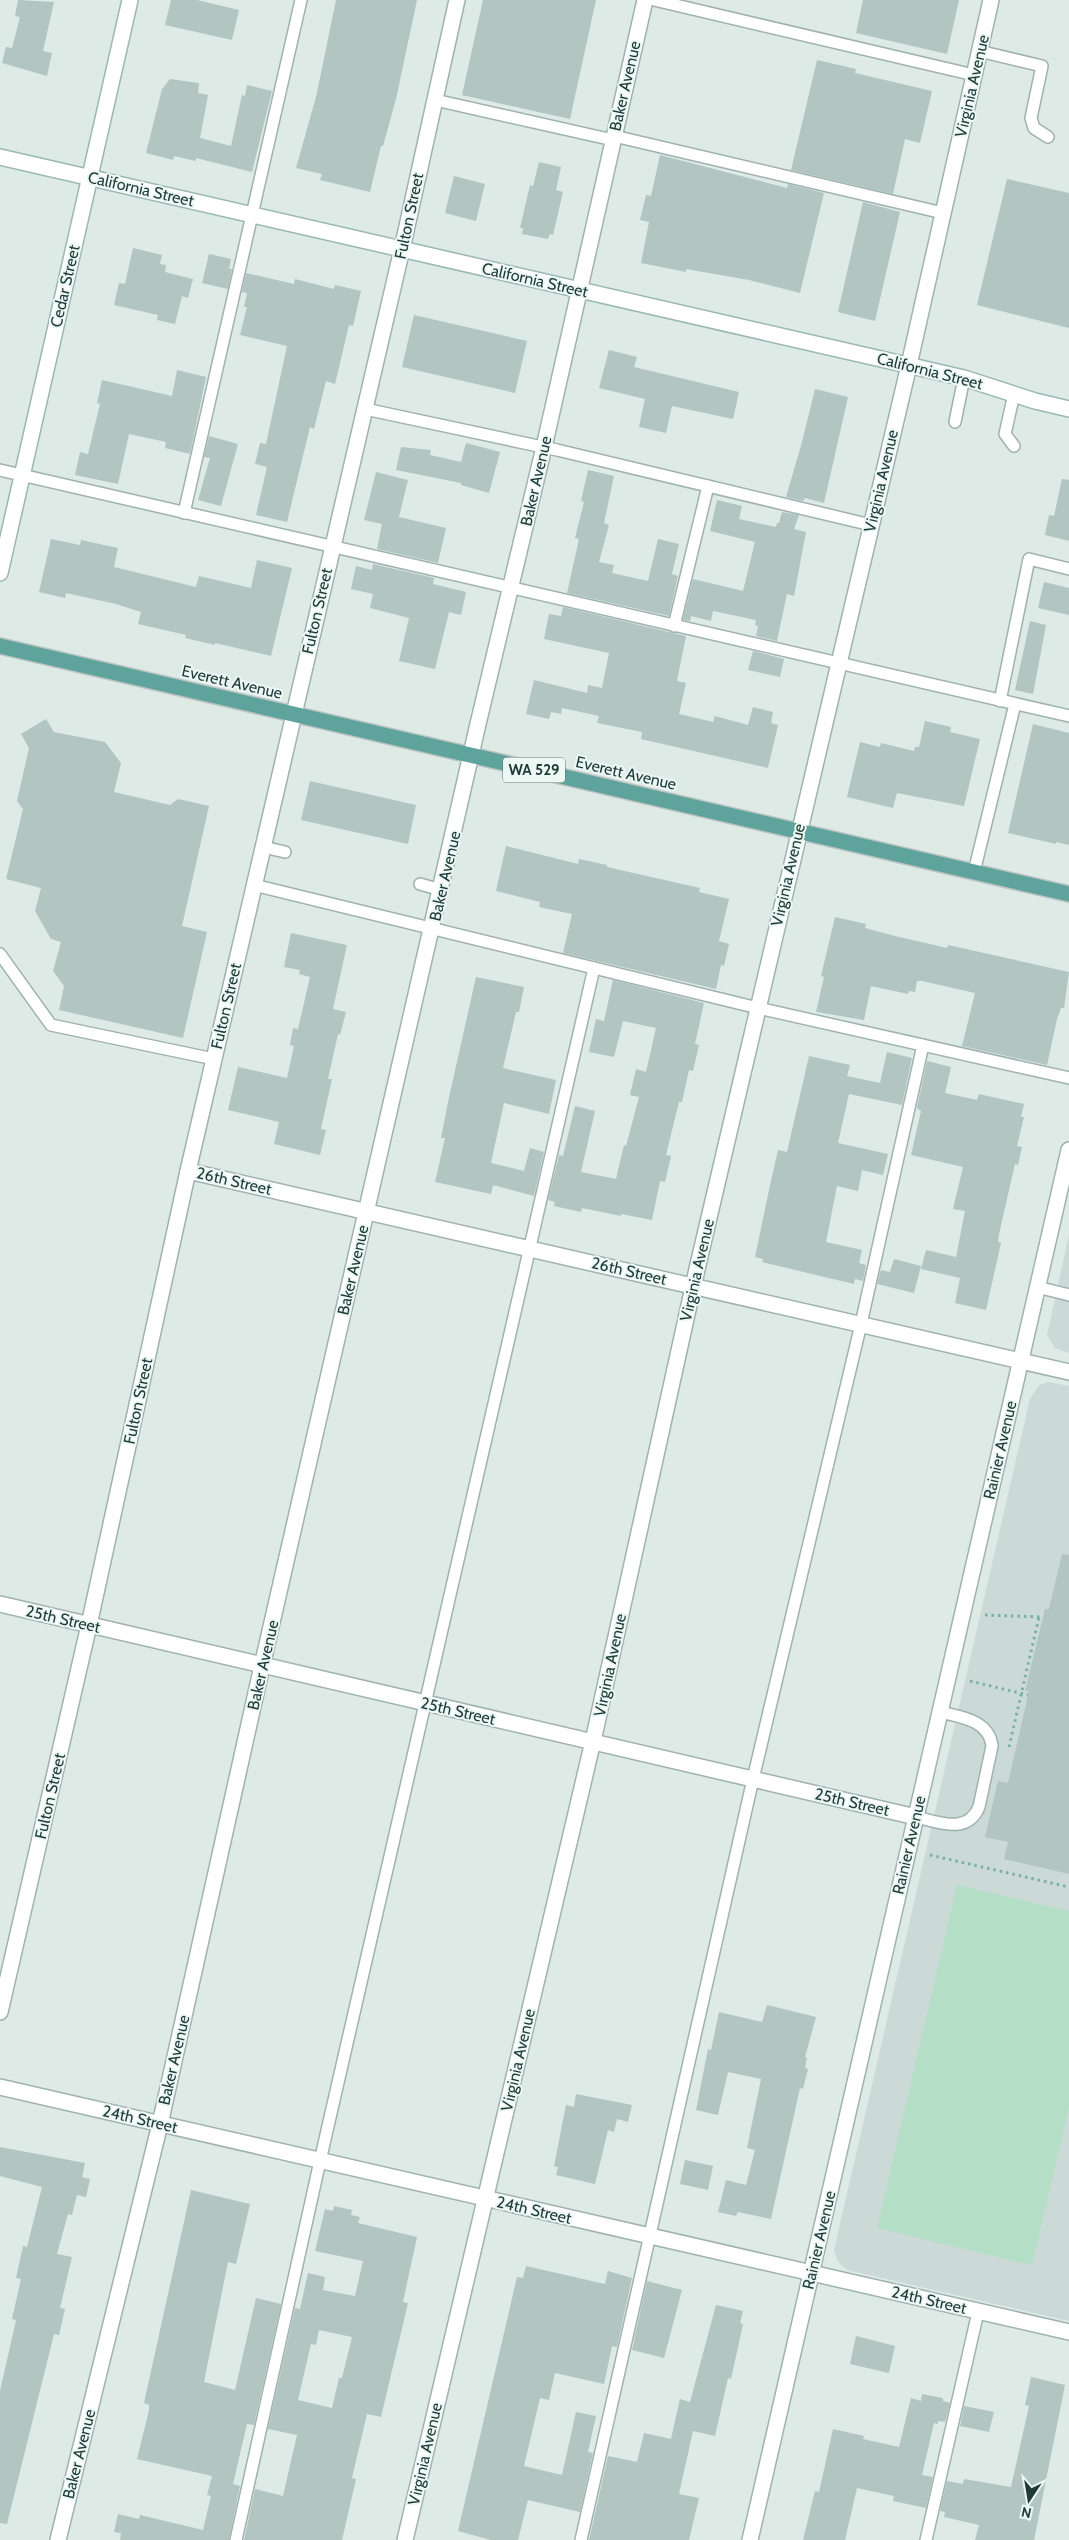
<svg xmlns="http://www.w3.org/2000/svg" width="1069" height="2540" font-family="Cabin,sans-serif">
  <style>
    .built { fill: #cbdad6 }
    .green { fill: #b4dec6 }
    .building { fill: #b2c5c0; fill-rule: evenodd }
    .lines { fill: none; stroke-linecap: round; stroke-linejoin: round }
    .lane-casing { stroke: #a0b2ae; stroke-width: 14 }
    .street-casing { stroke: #a0b2ae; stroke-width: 18 }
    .secondary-casing { stroke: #9bb7b1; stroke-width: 18 }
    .primary-casing { stroke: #bcc4c3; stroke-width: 18 }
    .path { stroke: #7bb0a8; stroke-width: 3; stroke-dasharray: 2.5 4; stroke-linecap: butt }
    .lane { stroke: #fff; stroke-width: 11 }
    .street { stroke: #fff; stroke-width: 15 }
    .secondary { stroke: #fff; stroke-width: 15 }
    .primary { stroke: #5ea39c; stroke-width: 15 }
    .labels { text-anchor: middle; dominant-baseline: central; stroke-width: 4; stroke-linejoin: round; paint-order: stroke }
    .shield { fill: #edf7f4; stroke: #5c7370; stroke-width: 1 }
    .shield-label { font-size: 15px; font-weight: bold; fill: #1e3b37 }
    .street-label { font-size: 16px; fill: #1e3b37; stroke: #edf7f4 }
  </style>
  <rect width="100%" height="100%" fill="#ddeae6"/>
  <!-- built -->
  <g class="built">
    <polygon points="1069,1235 1069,1353 1055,1348 1047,1335"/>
    <polygon points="1048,1382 1069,1386 1069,2321 847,2270 838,2262 834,2250 1030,1399 1039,1385"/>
  </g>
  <!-- green -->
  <polygon class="green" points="957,1885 1069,1911 1069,2107 1032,2265 877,2228"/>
  <!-- building -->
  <g class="building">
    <polygon points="18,0 54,2 43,51 52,53 47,76 2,63 6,47 12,48 20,17 15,16"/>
    <polygon points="171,0 197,0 239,10 232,40 165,25"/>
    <polygon points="336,0 417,0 396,99 383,146 381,146 370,192 320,180 322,174 296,168 316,97"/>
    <polygon points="483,0 596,0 570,119 462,95"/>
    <polygon points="863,0 959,0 947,54 856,33"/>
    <polygon points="817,60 856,69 855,73 932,91 920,143 905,139 893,194 791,170"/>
    <polygon points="170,79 199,83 198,93 208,95 200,138 231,146 242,95 245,96 247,85 272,91 252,172 196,158 196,161 174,156 173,160 146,153 162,89"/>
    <polygon points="660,155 787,188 788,184 824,193 800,293 749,280 686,269 686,272 641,263 649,222 640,220 646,195 651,196"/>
    <polygon points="539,162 561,167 556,190 563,192 553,235 550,234 548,239 522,234 523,228 520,228 530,185 533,186"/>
    <polygon points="454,176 485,184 476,221 445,213"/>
    <polygon points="1007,179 1069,193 1069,328 977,305"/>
    <polygon points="863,202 900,212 875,321 838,312"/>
    <polygon points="133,248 162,255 160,264 166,265 165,272 193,279 188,298 182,296 175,324 157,320 158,315 114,305 119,283 125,284"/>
    <polygon points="209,254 231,259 229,269 232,269 228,289 202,283"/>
    <polygon points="246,273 294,284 295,279 334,289 335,285 361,291 353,326 349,325 335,384 326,381 314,429 310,427 287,522 256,515 267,467 255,464 260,443 266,444 287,346 240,335 247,307 244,307 247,293 242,292"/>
    <polygon points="414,315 527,341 515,393 402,367"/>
    <polygon points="609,350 637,357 634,367 739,392 733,419 672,406 666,433 639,427 645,399 599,388"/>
    <polygon points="177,370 206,377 190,454 165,448 166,442 129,434 118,484 75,475 80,452 88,454 100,404 97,403 102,380 172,396"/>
    <polygon points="815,389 848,397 824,503 805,498 803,501 786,497 802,442"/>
    <polygon points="209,436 238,444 221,506 198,500 210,458 204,457"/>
    <polygon points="466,443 500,452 489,493 461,485 461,483 396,470 401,447 431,450 430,455 461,462"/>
    <polygon points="588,470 614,476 604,523 609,525 599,562 614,565 612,573 648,581 658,539 679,544 672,574 678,576 669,616 567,593 579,539 575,538 584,502 581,501"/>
    <polygon points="376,472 408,480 399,517 446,528 438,563 377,549 382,524 364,520"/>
    <polygon points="1062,479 1069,480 1069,541 1045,535 1049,515 1054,516"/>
    <polygon points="717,500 742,506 739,519 776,527 777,523 779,523 782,512 799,515 794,529 806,532 794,596 787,594 777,641 756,636 758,626 755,625 756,620 713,611 711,621 691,616 690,621 683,620 693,579 743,591 755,542 710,531"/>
    <polygon points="51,539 80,545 81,540 118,548 114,567 196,587 199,576 251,588 257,560 292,568 271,656 215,643 215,645 185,638 186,635 138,624 141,612 116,604 66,593 65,598 39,592"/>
    <polygon points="373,564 434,578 433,584 466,592 461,615 449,612 435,669 399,661 409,618 370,608 373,594 351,589 356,566 372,570"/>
    <polygon points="1044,582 1069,588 1069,615 1038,608"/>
    <polygon points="563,607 686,636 677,681 686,683 679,714 713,722 715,716 748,725 753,707 773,712 771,723 778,725 768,768 641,739 642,732 597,723 599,716 562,708 561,714 551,712 549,719 526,714 534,680 587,693 588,685 602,688 609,653 544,639 549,614 561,616"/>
    <polygon points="1030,621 1046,625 1033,694 1015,690"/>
    <polygon points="753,651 784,659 780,677 748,670"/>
    <polygon points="46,719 54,732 105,742 121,763 114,792 170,805 178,799 209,806 182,926 207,932 183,1038 59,1010 64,986 53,971 61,942 51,939 35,911 41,888 6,879 23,809 17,801 29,748 21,734"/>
    <polygon points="925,721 951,727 950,732 980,739 964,806 897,793 893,808 847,797 860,742 880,747 881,743 914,751 915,747 919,747"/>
    <polygon points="1033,724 1069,733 1069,845 1056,842 1056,844 1008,833"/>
    <polygon points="310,781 416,805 408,844 301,820"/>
    <polygon points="506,846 578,864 579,859 607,865 607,867 700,888 699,892 729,899 719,941 729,944 724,966 721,965 716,989 563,953 572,914 539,907 540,902 496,891"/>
    <polygon points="835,917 866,924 865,928 895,936 947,948 948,945 1069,972 1064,1008 1061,1008 1057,1019 1047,1065 962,1046 975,993 922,981 917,981 915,992 909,991 908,994 871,986 864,1020 816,1012 824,977 821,976"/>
    <polygon points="291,933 347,945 333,1009 346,1012 340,1035 338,1034 328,1079 332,1079 321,1129 326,1130 320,1155 274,1144 279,1122 228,1110 238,1067 287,1078 294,1046 290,1045 293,1028 298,1029 310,977 299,974 300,970 284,967"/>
    <polygon points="476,977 524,987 519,1012 516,1012 503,1068 556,1080 549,1114 504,1103 491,1163 524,1171 530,1148 544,1152 534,1196 493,1185 491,1194 435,1182 445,1138 441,1138 448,1102"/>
    <polygon points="613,980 704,1003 695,1044 699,1045 693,1071 689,1070 682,1102 679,1102 666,1155 671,1156 665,1182 660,1181 652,1220 621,1214 621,1216 582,1208 581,1212 554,1206 555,1202 548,1200 559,1155 563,1156 575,1106 595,1111 581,1172 616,1179 624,1145 626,1146 639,1097 630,1095 636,1069 646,1072 656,1028 623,1021 614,1057 589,1052 596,1019 604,1021"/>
    <polygon points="887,1052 912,1058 902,1105 849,1094 838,1143 888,1154 883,1175 862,1170 858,1191 837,1186 826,1242 862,1250 859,1263 866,1265 863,1281 855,1279 854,1284 762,1262 763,1259 755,1257 769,1190 778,1150 787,1152 809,1056 850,1065 847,1076 880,1083"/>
    <polygon points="927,1061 951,1067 945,1093 977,1100 979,1094 1024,1104 1021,1117 1024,1117 1017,1146 1022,1147 1018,1165 1015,1164 999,1234 998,1242 1001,1243 986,1310 955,1303 960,1278 921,1269 926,1250 956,1257 965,1211 953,1209 963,1167 911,1155 921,1111 917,1108"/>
    <polygon points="894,1259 921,1266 914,1293 877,1284 881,1270 890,1272"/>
    <polygon points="1062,1554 1069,1555 1069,1874 1004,1859 1008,1842 985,1837 998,1781 1008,1783 1029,1691 1025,1691 1045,1609 1049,1609"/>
    <polygon points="767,2005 816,2017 805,2057 807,2058 805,2068 808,2069 803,2089 800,2088 771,2219 738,2212 736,2216 718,2212 726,2180 746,2185 755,2150 747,2148 761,2079 728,2072 718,2115 696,2110 708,2049 711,2050 719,2012 762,2022"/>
    <polygon points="576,2094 632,2105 628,2122 617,2119 614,2132 608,2130 595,2184 556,2175 558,2167 554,2166 566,2105 574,2107"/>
    <polygon points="0,2147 85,2163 82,2177 90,2179 86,2197 77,2195 72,2215 68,2214 57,2254 72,2257 60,2308 65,2309 59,2335 54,2334 7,2524 0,2523 0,2391 16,2320 12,2319 21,2279 16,2278 23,2246 27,2247 42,2187 0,2176"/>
    <polygon points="685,2160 713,2166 708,2190 680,2184"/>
    <polygon points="191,2190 250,2204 236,2264 228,2262 204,2382 235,2390 256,2298 281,2304 254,2425 247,2424 233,2484 240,2486 229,2540 120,2540 121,2533 114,2532 118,2514 139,2519 140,2515 203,2530 211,2496 207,2495 212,2476 137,2459 149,2410 149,2405 144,2403"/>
    <path d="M334 2206 352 2210 351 2215 360 2217 358 2223 417 2237 403 2302 408 2303 381 2417 367 2414 352 2478 356 2479 342 2540H244L255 2489 283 2496 297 2435 268 2429 295 2308 300 2309 308 2273 325 2277 323 2290 355 2296 363 2261 315 2251 325 2209 333 2211ZM319 2330 352 2337 342 2378H339L332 2408 298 2400 311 2344 316 2345Z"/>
    <polygon points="526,2266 605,2284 608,2271 632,2278 617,2347 612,2346 604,2384 555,2373 549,2400 540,2398 524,2466 562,2475 576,2412 596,2416 588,2452 593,2453 580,2512 528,2500 518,2540 491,2540 458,2531 517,2277 523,2278"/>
    <polygon points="647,2281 682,2290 664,2358 632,2350"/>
    <polygon points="716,2305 743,2311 740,2323 743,2324 731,2379 728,2378 715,2436 693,2431 679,2494 699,2498 689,2540 589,2540 608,2456 637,2462 644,2433 671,2439 680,2399 690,2402"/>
    <polygon points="856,2336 895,2346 889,2373 850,2364"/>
    <polygon points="1031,2377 1065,2385 1034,2540 975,2540 979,2525 944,2517 945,2512 940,2511 947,2481 963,2484 964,2479 1011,2487 1029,2406 1025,2405"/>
    <polygon points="922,2394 943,2398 943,2401 950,2403 945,2422 938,2421 938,2424 934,2423 922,2475 933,2477 926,2508 893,2501 894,2496 857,2488 845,2540 803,2540 815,2491 819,2492 833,2429 864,2436 863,2439 899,2447 911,2398 921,2401"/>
    <polygon points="964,2406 994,2412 989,2432 960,2426"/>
  </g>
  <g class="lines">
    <!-- lane casing -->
    <g class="lane-casing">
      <g id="lane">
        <polyline points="654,0 974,75"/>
        <polyline points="979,51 1042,66 1031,118 1034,128 1048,137"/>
        <polyline points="435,100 613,140"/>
        <polyline points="614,136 943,213"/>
        <polyline points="1014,394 1005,434 1014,446"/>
        <polyline points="365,409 557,450 871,525"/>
        <polyline points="955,422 964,378"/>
        <polyline points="0,470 1069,716"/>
        <polyline points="184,513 301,0"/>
        <polyline points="674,626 708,486"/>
        <polyline points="1000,701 1029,559 1069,569"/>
        <polyline points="263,847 285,852"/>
        <polyline points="974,872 1015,704"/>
        <polyline points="420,884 441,890"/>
        <polyline points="254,885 758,1008 1069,1078"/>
        <polyline points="0,954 51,1025 214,1059"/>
        <polyline points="1037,1287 1069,1295"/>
        <path d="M916 1817C939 1822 967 1835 979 1807L992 1746C989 1720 961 1717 940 1712"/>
        <polyline points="236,2540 320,2161 594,968"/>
        <polyline points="581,2540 753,1779 861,1324 923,1045"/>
        <polyline points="926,2540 978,2312"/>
      </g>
    </g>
    <!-- street casing -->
    <g class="street-casing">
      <g id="street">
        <polyline points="188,1171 1069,1372"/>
        <polyline points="0,1604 916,1817"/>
        <polyline points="0,2012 89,1625 188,1171 402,249 457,0"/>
        <polyline points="0,2087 1069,2332"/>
        <polyline points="58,2540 160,2124 262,1666 478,724 544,447 645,0"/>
        <polyline points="405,2540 593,1741 697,1269 909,365 991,0"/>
        <polyline points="750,2540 1069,1150"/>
      </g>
    </g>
    <!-- secondary casing -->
    <g class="secondary-casing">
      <g id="secondary">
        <polyline points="0,157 964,378 1035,401 1069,409"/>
        <polyline points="0,573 130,0"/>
      </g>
    </g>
    <!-- primary casing -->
    <g class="primary-casing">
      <polyline id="primary" points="0,646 1069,894"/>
    </g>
    <!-- path -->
    <g class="path">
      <polyline points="985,1615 1043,1617"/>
      <polyline points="970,1681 1028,1695"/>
      <polyline points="1009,1747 1039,1617"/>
      <polyline points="930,1855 1069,1887"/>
    </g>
    <!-- lane -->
    <use href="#lane" class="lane"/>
    <!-- street -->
    <use href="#street" class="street"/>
    <!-- secondary -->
    <use href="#secondary" class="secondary"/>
    <!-- primary -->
    <use href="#primary" class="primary"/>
  </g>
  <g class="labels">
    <!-- shield labels -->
    <rect class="shield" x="503" y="757.5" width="62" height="25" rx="4"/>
    <g class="shield-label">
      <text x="534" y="770">WA 529</text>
    </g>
    <!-- street labels -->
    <g class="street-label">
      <text transform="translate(625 86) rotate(-77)">Baker Avenue</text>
      <text transform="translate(972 86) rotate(-77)">Virginia Avenue</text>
      <text transform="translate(141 189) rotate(13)">California Street</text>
      <text transform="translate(409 216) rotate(-78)">Fulton Street</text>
      <text transform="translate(535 280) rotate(13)">California Street</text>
      <text transform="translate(65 286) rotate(-77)">Cedar Street</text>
      <text transform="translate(930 371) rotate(14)">California Street</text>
      <text transform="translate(536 481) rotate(-77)">Baker Avenue</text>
      <text transform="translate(881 481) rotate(-77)">Virginia Avenue</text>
      <text transform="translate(317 611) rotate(-77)">Fulton Street</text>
      <text transform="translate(232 682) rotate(13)">Everett Avenue</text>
      <text transform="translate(626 773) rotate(13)">Everett Avenue</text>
      <text transform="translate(788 875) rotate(-77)">Virginia Avenue</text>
      <text transform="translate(445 876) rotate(-77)">Baker Avenue</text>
      <text transform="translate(226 1006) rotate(-77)">Fulton Street</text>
      <text transform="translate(234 1181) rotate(13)">26th Street</text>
      <text transform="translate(353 1270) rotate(-77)">Baker Avenue</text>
      <text transform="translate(697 1270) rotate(-77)">Virginia Avenue</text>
      <text transform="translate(629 1271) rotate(13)">26th Street</text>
      <text transform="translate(138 1401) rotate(-78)">Fulton Street</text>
      <text transform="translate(1000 1450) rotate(-77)">Rainier Avenue</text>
      <text transform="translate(63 1619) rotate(13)">25th Street</text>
      <text transform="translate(263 1665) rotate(-77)">Baker Avenue</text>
      <text transform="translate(610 1665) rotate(-78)">Virginia Avenue</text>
      <text transform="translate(458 1711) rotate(13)">25th Street</text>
      <text transform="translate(50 1796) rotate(-77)">Fulton Street</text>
      <text transform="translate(852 1802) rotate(13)">25th Street</text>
      <text transform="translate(909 1845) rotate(-77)">Rainier Avenue</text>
      <text transform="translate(174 2060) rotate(-77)">Baker Avenue</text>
      <text transform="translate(518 2060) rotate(-77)">Virginia Avenue</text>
      <text transform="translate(140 2119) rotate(13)">24th Street</text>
      <text transform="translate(534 2210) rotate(13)">24th Street</text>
      <text transform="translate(819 2240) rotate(-77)">Rainier Avenue</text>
      <text transform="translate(929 2300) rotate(13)">24th Street</text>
      <text transform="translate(79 2454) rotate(-76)">Baker Avenue</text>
      <text transform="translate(425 2454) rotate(-77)">Virginia Avenue</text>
    </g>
  </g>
  <!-- north arrow -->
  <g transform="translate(1029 2500) rotate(192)" stroke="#edf7f4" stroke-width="4" paint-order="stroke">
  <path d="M0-4L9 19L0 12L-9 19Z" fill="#1e3b37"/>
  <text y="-8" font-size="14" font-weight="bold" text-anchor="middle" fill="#1e3b37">N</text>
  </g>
</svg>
